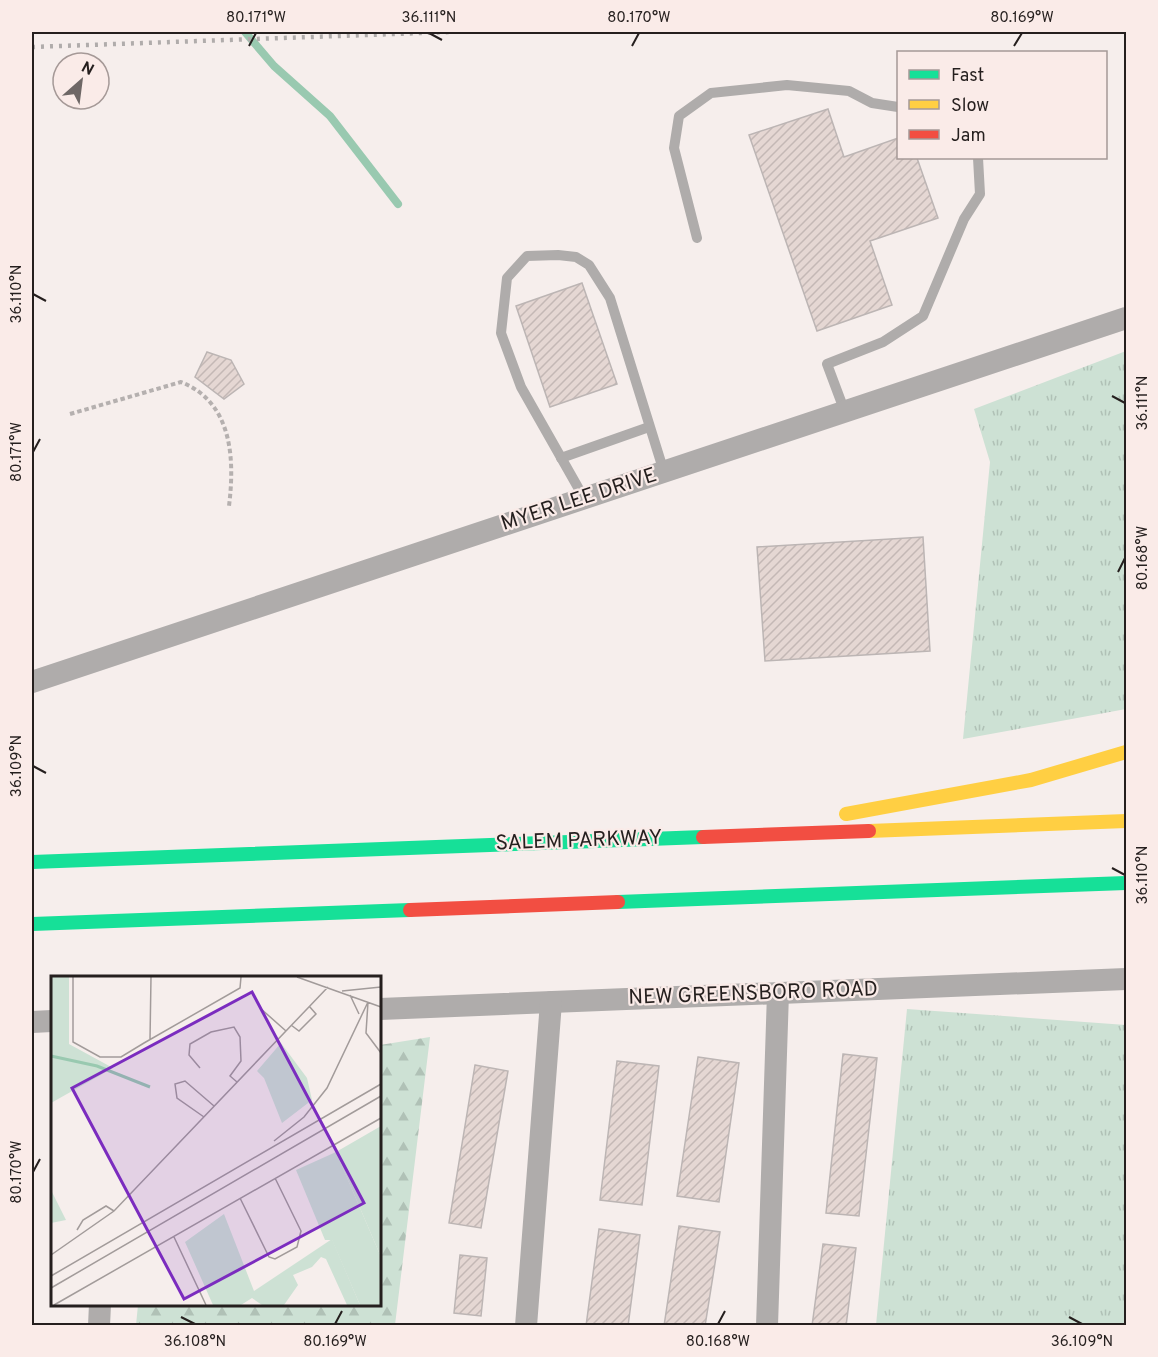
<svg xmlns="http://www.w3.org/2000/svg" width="1158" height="1357" font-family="Overpass,sans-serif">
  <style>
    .grass { fill: url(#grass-tufts) }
    .forest { fill: url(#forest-firs) }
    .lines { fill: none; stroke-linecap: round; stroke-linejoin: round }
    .stream { stroke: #99c9b0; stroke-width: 8 }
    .building { fill: url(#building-hatch); stroke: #bcb5b4; stroke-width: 1.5 }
    .path { stroke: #b5b0af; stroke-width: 4; stroke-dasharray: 4.5 3; stroke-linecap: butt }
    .lane { stroke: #afacab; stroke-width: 10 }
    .street { stroke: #afacab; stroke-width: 22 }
    .fast { stroke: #16e098; stroke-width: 14 }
    .slow { stroke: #ffcf43; stroke-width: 14 }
    .jam { stroke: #f24e42; stroke-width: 14 }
    .rail { stroke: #b0acab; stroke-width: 4.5; stroke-dasharray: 3 6; stroke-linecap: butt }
    .ticks { fill: none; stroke: #251f1e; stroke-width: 2 }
    .labels { text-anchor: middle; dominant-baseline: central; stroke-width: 4.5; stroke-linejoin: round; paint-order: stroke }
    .street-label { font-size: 21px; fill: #251f1e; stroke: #faebe8 }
    .inset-river { fill: none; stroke: #99c9b0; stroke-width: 3 }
    .inset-road { fill: none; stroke: #a29b9a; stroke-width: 1.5 }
    .view { fill: #7b2cbf; fill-opacity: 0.15; stroke: #7b2cbf; stroke-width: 3 }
    .inset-edge { fill: none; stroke: #251f1e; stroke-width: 3 }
    .neatline { fill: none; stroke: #251f1e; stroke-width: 2 }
    .ticks-label { font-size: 15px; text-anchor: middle; fill: #251f1e }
  </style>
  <defs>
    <pattern id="grass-tufts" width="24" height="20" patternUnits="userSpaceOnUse" patternTransform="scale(1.5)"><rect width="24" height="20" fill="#cde1d4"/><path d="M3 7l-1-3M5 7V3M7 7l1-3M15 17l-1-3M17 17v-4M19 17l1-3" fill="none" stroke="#b0c1b6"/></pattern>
    <pattern id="forest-firs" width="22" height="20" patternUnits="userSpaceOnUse" patternTransform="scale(1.5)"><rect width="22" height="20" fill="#cde1d4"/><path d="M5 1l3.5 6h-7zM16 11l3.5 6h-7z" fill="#b0c1b6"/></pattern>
    <pattern id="building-hatch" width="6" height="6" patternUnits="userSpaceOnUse" patternTransform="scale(1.5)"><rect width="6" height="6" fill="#e5d7d3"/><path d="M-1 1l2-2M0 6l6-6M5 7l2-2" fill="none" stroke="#c4b8b5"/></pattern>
  </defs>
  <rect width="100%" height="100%" fill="#f6eeec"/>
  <!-- grass -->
  <g class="grass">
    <polygon points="1126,351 1126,709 963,739 990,462 974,409"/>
    <polygon points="907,1009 1126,1025 1126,1325 876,1325"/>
  </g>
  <!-- forest -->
  <polygon class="forest" points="430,1037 395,1325 136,1325 138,1305 380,1304 380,1045"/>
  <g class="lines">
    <!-- stream -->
    <polyline class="stream" points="245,32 274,66 330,116 398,204"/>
  </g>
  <!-- building -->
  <g class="building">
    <polygon points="828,109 844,157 898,138 898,158 917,158 938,218 870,241 892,305 817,331 749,135"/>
    <polygon points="582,283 617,384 550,407 516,306"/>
    <polygon points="207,352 231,360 244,384 224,399 195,377"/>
    <polygon points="923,537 930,651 765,661 757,547"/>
    <polygon points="843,1054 877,1058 859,1216 826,1213"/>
    <polygon points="698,1057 739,1063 719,1202 677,1196"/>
    <polygon points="617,1061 659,1066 642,1205 600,1200"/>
    <polygon points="475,1065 508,1071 481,1228 449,1223"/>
    <polygon points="679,1226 720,1232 705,1326 664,1326"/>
    <polygon points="599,1229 640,1235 628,1326 586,1326"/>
    <polygon points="823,1244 856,1248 846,1326 812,1326"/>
    <polygon points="460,1255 487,1258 481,1316 454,1313"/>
  </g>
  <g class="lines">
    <!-- path -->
    <path class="path" d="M70 414 181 382C232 402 235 458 229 506"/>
    <!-- lane -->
    <g class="lane">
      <polyline points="697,238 674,148 679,116 711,93 787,85 849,91 872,103 898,107"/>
      <polyline points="845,412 827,364 883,342 923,316 964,219 980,194 978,158"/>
      <polyline points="561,458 649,427"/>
      <polyline points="584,498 521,387 501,333 507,278 527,256 558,255 576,257 589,265 610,298 664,472"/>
    </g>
    <!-- street -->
    <g class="street">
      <polyline points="32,682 1126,318"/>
      <polyline points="380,1009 1126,979"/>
      <polyline points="32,1022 52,1021"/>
      <polyline points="99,1326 100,1304"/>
      <polyline points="526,1326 551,1002"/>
      <polyline points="767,1326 778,993"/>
    </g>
    <!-- fast -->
    <g class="fast">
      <polyline points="32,862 703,837"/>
      <polyline points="618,902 1126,883"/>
      <polyline points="32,924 410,910"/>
    </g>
    <!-- slow -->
    <g class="slow">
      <polyline points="846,814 1031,780 1126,752"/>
      <polyline points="869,831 1126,821"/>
    </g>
    <!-- jam -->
    <g class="jam">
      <polyline points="703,837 869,831"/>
      <polyline points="410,910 618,902"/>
    </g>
    <!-- rail -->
    <polyline class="rail" points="32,47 450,32"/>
  </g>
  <!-- ticks -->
  <path class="ticks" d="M429 33 442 40M249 46 256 33M632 46 639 33M1014 46 1022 33M33 294 46 301M1112 396 1125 403M33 452 40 439M1118 572 1125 558M33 766 46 773M1112 868 1125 875M33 1172 40 1159M181 1317 195 1324M1069 1317 1082 1324M335 1324 342 1311M718 1324 725 1311"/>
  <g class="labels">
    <!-- street labels -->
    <g class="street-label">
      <text transform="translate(579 500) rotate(-18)">MYER LEE DRIVE</text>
      <text transform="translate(579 841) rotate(-2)">SALEM PARKWAY</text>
      <text transform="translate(753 994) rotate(-2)">NEW GREENSBORO ROAD</text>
    </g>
  </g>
  <!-- overview -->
  <g transform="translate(51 976)">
    <rect width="330" height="330" fill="#f6eeec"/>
    <path d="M230 67 256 102 261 124 231 147 213 102 206 95ZM285 176 330 281V329H309L281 264H274L245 194Z" fill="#cde1d4"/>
    <path d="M0 1H18V68L62 92 0 127ZM330 150V281L285 176ZM0 214 15 244 0 247ZM173 238 203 315 281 263 309 329H296L275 283 270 281 261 291 242 299 247 309 233 329H211L201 322 190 329H162L134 266Z" fill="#cde1d4"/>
    <path class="inset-river" d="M0 80 46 90 99 111"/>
    <path class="inset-road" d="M22 1V66L49 81H70L93 67 189 12 190 1M246 1 330 31M291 15 330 11M299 19 308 38M317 26 315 57 330 77M209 32 235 55M240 49 248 55 265 38 258 30M99 64 100 1M149 92 138 79 139 68 160 56 183 51 189 61 190 85 179 100 186 106M153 141 126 122 124 108 134 105 163 130M223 165 253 141 276 112 317 26M189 222 218 281 224 283 246 271 250 255 224 202M26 254 32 244 55 230 63 235M123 261 155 329M0 279 63 235 277 11M0 300 330 108M0 312 330 120M3 329 330 142"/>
    <path class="view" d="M201 16 313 227 133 323 21 112Z"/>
    <rect width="330" height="330" class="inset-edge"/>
  </g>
  <!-- border -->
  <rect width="1158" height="1357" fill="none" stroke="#faebe8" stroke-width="66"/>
  <!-- legend -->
  <rect x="897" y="51" width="210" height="108" fill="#faebe8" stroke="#a59997" stroke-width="1.5"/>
  <rect x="909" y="70" width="30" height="9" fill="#16e098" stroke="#a59997" stroke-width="1.5"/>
  <text x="951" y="81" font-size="18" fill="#251f1e">Fast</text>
  <rect x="909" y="100" width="30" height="9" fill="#ffcf43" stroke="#a59997" stroke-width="1.5"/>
  <text x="951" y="111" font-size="18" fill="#251f1e">Slow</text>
  <rect x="909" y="130" width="30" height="9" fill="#f24e42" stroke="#a59997" stroke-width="1.5"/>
  <text x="951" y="141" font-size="18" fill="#251f1e">Jam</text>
  <!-- north arrow -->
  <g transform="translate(81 81) rotate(28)"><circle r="28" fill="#faebe8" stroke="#a59997" stroke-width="1.5"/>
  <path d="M0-4.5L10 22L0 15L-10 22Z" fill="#6e6766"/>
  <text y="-9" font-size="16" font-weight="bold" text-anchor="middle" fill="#251f1e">N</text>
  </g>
  <rect x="33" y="33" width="1092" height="1291" class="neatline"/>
  <g class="ticks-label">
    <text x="256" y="22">80.171°W</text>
    <text x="429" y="22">36.111°N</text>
    <text x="639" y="22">80.170°W</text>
    <text x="1022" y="22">80.169°W</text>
    <text transform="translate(16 294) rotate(-90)" y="5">36.110°N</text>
    <text transform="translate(1142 403) rotate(-90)" y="5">36.111°N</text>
    <text transform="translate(16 452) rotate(-90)" y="5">80.171°W</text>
    <text transform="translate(1142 558) rotate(-90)" y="5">80.168°W</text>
    <text transform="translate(16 766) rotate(-90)" y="5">36.109°N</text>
    <text transform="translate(1142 875) rotate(-90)" y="5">36.110°N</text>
    <text transform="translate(16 1172) rotate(-90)" y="5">80.170°W</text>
    <text x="195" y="1346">36.108°N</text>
    <text x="335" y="1346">80.169°W</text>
    <text x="718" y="1346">80.168°W</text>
    <text x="1082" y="1346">36.109°N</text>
  </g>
</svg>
